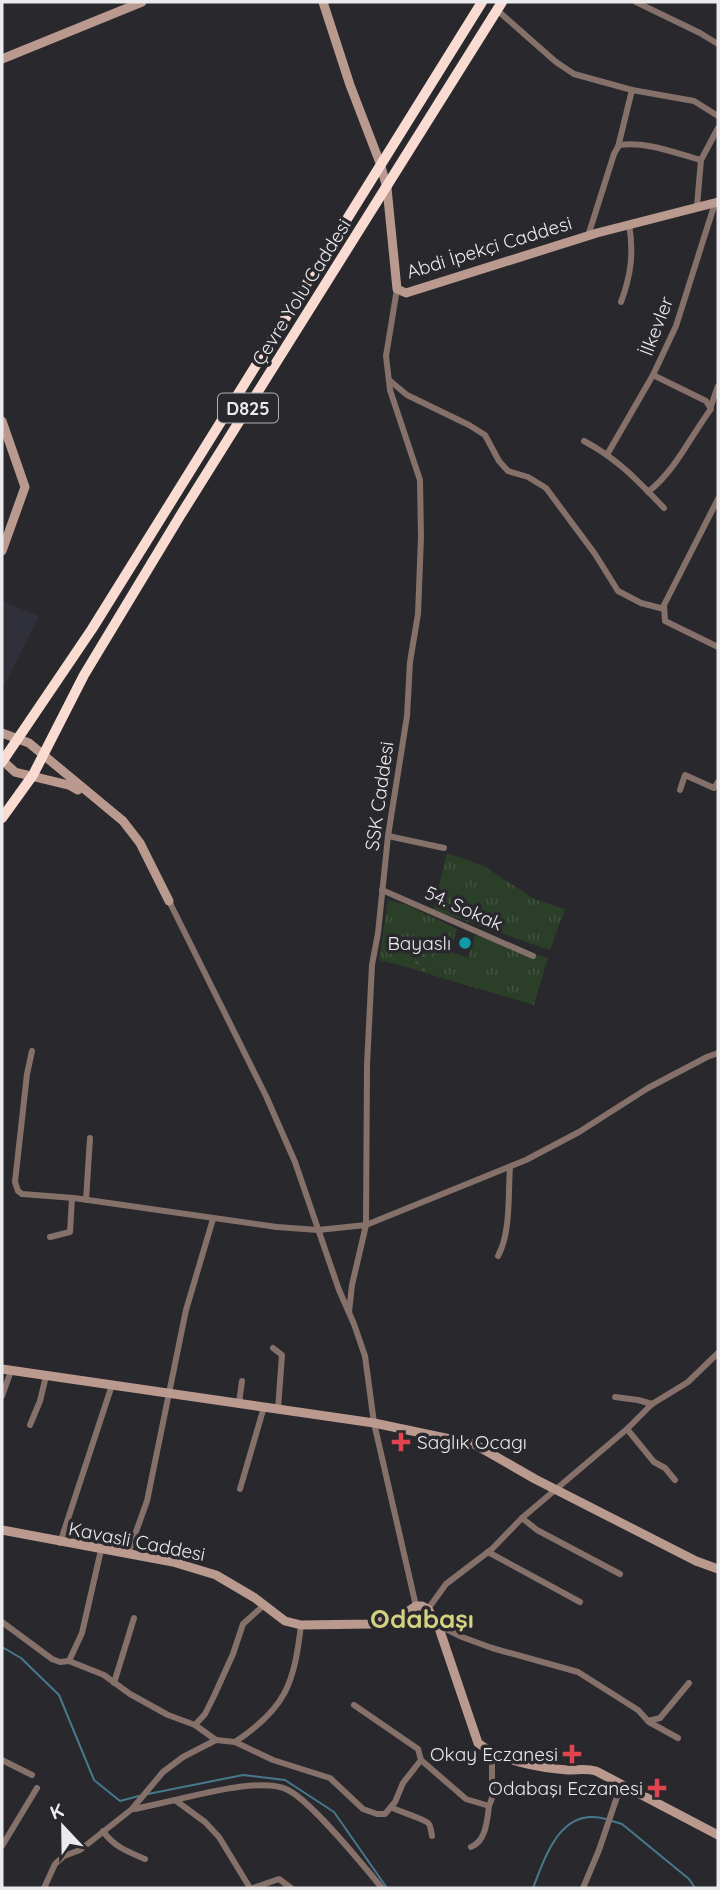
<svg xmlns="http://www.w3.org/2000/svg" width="720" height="1890" font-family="Quicksand,sans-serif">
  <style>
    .built { fill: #30303a }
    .grass { fill: url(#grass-tufts) }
    .park { fill: url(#park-dots) }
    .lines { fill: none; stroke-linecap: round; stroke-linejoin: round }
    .stream { stroke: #48788d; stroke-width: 2 }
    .street { stroke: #85716a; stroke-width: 6 }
    .secondary { stroke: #ba998f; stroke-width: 9 }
    .highway { stroke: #fadbd1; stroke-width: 10 }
    .culture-dot { fill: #0f9aa8; stroke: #28282d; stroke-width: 2.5 }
    .health-dot { fill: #e0444e; stroke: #28282d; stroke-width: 2.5 }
    .labels { text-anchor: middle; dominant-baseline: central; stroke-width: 7; stroke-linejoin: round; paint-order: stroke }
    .shield { fill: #28282d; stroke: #b0b0b4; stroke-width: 2 }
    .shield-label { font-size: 18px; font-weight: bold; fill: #ebebee }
    .street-label { font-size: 19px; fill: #ebebee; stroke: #28282d }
    .poi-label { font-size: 19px; fill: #ebebee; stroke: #28282d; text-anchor: end }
    .district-label { font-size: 26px; font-weight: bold; fill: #d3d182; stroke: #28282d }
  </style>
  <defs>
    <pattern id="grass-tufts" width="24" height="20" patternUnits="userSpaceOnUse" patternTransform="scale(1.75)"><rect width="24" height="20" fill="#2a3e28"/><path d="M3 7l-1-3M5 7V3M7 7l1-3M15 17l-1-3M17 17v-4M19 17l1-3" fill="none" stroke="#3f513d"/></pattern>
    <pattern id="park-dots" width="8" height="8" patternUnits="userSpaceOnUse" patternTransform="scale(1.75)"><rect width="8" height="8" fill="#2a3e28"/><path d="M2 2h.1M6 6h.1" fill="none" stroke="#3f513d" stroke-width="1.8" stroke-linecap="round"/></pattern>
  </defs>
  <rect width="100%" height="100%" fill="#28282d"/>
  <!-- built -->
  <polygon class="built" points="2,601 39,616 2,690"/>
  <!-- grass -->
  <g class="grass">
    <polygon points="447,853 484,866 534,899 565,909 550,950 433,910"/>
    <polygon points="388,900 407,905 457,929 450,951 468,958 475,935 548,958 534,1005 425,973 434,946 418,940 410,968 379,960"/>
  </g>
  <!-- park -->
  <polygon class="park" points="417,940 434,946 425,973 410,968"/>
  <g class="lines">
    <!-- stream -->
    <g class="stream">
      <polyline points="2,1647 21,1658 59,1695 94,1780 120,1801 139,1796"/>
      <polyline points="148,1794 243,1775 285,1780 334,1812 387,1888"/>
      <polyline points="612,1821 622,1824 689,1879 695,1888"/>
      <path d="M533 1888C546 1855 561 1806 606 1819"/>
    </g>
    <!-- street -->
    <g class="street">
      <polyline points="636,2 700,33 718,44"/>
      <polyline points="497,10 556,62 574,74 632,90 694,101 718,116"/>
      <polyline points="618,147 632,90"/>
      <polyline points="697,206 701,160 718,128"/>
      <path d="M588 236 614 154 619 145C646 141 675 153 701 160"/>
      <path d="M621 302C631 275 634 253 629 224"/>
      <polyline points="389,380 407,395 469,425 485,435 499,461 508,471 528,477 546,488 595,554 618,591 641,603 664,609"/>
      <polyline points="711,406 718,386"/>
      <path d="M584 441C618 459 638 481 664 508"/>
      <polyline points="608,453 653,375 676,326 715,203"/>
      <path d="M648 492C676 470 690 437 711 409L706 401 653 375"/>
      <polyline points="718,499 664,605 665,621 718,647"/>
      <polyline points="680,790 685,775 714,788 718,782"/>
      <polyline points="388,836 444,848"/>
      <polyline points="382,890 533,956"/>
      <polyline points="169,901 266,1096 295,1162 339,1290 354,1324 365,1356 374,1423 416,1606"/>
      <polyline points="32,1051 27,1074 15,1182 18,1191 22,1194 74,1198 277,1227 318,1230 366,1225 526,1160 579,1132 648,1088 707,1057 718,1053"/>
      <polyline points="86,1200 90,1138"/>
      <polyline points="50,1237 70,1232 72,1198"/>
      <path d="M498 1256C511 1233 508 1193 510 1167"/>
      <polyline points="349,1312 352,1285 366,1225 367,1065 372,965 378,933 388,836 407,716 410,662 418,614 421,537 420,480 390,390 386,356 397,289"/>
      <polyline points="273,1348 282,1355 278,1409"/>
      <polyline points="2,1396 11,1371"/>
      <polyline points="615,1397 638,1400 652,1404"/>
      <polyline points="239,1403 242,1381"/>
      <polyline points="30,1425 40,1401 46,1376"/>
      <polyline points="627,1429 654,1462 665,1468 675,1480"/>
      <polyline points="240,1489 264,1407"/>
      <polyline points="522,1518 537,1530 620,1574"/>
      <polyline points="60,1543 112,1385"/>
      <polyline points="488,1552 580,1602"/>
      <polyline points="128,1554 147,1501 186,1310 213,1219"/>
      <polyline points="428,1609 446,1584 492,1549 522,1518 627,1429 652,1404 688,1382 718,1353"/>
      <polyline points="2,1622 52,1659 60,1662 69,1661 104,1675 130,1694 168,1715 195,1725 216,1740"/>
      <polyline points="438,1625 462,1637 492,1648 578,1672 638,1710 649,1722 678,1738"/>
      <polyline points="69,1661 82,1633 101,1550"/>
      <polyline points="114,1683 134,1618"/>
      <polyline points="648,1721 660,1718 689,1683"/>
      <polyline points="195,1725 205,1714 214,1696 233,1654 243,1624 264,1605"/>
      <polyline points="235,1742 273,1760 330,1778 363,1809 377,1814 385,1814 395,1802 403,1783 421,1760 418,1749 354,1705"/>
      <polyline points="2,1760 32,1775"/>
      <polyline points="421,1760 466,1799 489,1806 492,1798 492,1754"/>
      <path d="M175 1800C202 1794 263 1777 288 1790 312 1802 363 1865 382 1888"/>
      <path d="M391 1807C399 1812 426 1819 429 1824 430 1825 432 1835 432 1836"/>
      <polyline points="135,1809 175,1800 205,1822 219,1837 250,1888"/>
      <path d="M103 1831C113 1846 128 1852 145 1859"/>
      <polyline points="2,1846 37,1788"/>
      <path d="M471 1847C486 1841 487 1821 489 1806"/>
      <path d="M44 1888 55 1864 64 1856 80 1850 132 1809 163 1772 183 1757 216 1740 235 1742C286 1708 294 1684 301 1625"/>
      <polyline points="253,1888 279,1879 291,1888"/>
      <polyline points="583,1888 599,1850 621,1785"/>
    </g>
    <!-- secondary -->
    <g class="secondary">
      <polyline points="323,2 350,85 380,163 387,188 397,289 406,293 597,233 718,202"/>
      <polyline points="2,59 142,2"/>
      <polyline points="2,421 25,487 2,551"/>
      <polyline points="2,733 29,743 123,821 140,843 169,901"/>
      <polyline points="2,760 15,772 69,785 78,790"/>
      <polyline points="2,1369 374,1423 474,1444 535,1479 696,1561 718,1569"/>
      <path d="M2 1530 173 1562 216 1575 255 1598 285 1621 301 1625 371 1624 401 1616 416 1606H422L428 1609 439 1628 478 1743C501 1761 539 1768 568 1770 579 1770 585 1768 596 1771L718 1835"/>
    </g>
    <!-- highway -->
    <g class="highway">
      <polyline points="2,762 92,629 482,2"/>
      <polyline points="2,818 33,775 84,675 180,516 502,2"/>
    </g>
  </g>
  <!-- markers -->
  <circle class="culture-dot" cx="465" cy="943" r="7"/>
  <g class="health-dot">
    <path d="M397.5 1431.5h7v7h7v7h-7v7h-7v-7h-7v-7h7z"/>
    <path d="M568.5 1743.5h7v7h7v7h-7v7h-7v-7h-7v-7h7z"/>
    <path d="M653.5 1777.5h7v7h7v7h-7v7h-7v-7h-7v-7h7z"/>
  </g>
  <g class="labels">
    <!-- shield labels -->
    <rect class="shield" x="218" y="393.5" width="60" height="29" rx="5"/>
    <g class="shield-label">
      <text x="248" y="408">D825</text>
    </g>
    <!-- street labels -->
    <g class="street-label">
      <text transform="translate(489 247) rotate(-17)">Abdi İpekçi Caddesi</text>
      <text transform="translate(301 292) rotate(-58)">Çevre Yolu Caddesi</text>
      <text transform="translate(656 326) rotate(-69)">İlkevler</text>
      <text transform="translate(379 796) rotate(-82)">SSK Caddesi</text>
      <text transform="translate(464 908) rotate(24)">54. Sokak</text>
      <text transform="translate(137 1541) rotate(11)">Kavasli Caddesi</text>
    </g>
    <!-- poi labels -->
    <g class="poi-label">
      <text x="451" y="943">Bayaslı</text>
      <text x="417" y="1442" text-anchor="start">Saglık Ocagı</text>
      <text x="558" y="1754">Okay Eczanesi</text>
      <text x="643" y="1788">Odabaşı Eczanesi</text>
    </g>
    <!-- district labels -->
    <g class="district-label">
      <text x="422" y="1618">Odabaşı</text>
    </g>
  </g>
  <!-- border -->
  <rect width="720" height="1890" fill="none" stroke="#ebebee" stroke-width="7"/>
  <!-- north arrow -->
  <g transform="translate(63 1827) rotate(338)" stroke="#28282d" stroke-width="5" paint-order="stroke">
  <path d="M0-5L12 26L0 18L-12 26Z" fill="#ebebee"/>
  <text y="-10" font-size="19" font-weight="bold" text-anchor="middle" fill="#ebebee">K</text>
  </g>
</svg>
